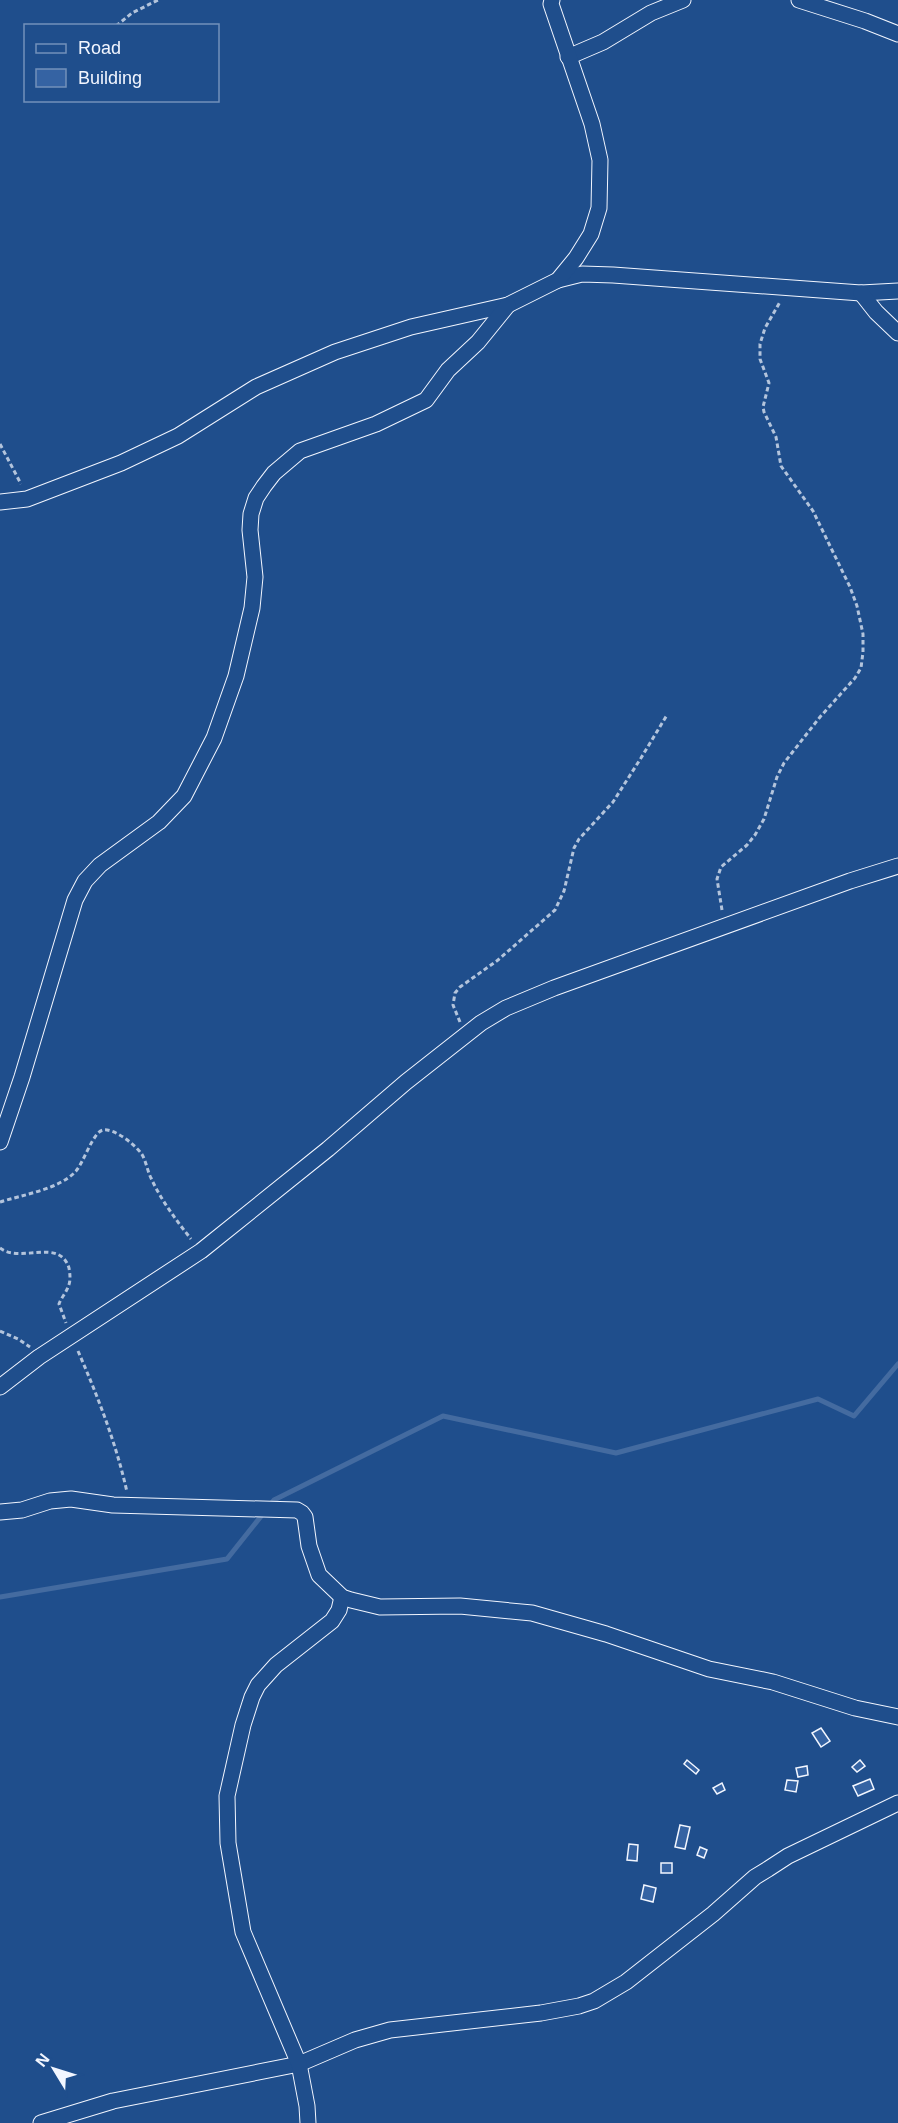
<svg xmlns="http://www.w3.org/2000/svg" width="898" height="2123" font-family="Arial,sans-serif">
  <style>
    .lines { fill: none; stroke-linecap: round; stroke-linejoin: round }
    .stream { stroke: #446ba0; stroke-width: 5 }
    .building { fill: #3563a3; stroke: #f2f6ff; stroke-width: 1.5 }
    .street-casing { stroke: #f2f6ff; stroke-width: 17 }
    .path { stroke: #b3c4dc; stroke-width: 3; stroke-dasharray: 4.5 3; stroke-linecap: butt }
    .street { stroke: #1f4e8c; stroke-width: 15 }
  </style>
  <rect width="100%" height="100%" fill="#1f4e8c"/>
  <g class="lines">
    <!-- stream -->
    <polyline class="stream" points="0,1597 227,1559 274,1500 443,1416 616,1453 818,1399 854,1416 898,1364"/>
  </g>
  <!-- building -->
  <g class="building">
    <polygon points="821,1728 830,1741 821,1747 812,1733"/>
    <polygon points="687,1760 699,1770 696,1774 684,1764"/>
    <polygon points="860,1760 865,1766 857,1772 852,1767"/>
    <polygon points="807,1766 808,1775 798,1777 796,1768"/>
    <polygon points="870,1779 874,1789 858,1796 853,1786"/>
    <polygon points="787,1780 798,1781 796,1792 785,1790"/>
    <polygon points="722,1783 725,1790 717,1794 713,1788"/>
    <polygon points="680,1825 690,1827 685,1849 675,1847"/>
    <polygon points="629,1844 638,1845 637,1861 627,1860"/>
    <polygon points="700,1847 707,1850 704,1858 697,1855"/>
    <rect x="661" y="1863" width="11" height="10"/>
    <polygon points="644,1885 656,1888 653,1902 641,1899"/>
  </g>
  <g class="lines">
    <!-- street casing -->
    <g class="street-casing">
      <g id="street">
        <polyline points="799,0 865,21 898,34"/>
        <polyline points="568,57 603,42 651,13 683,0"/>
        <polyline points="558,280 582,274 613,275 861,293 898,291"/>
        <polyline points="861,293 876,312 898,333"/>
        <polyline points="0,502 27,499 121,463 178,436 256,387 335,352 411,327 508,305 558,280 576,258 591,234 599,208 600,160 592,124 551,4 552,0"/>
        <polyline points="0,1142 22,1077 75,900 85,881 100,865 159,822 184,796 214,738 236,676 252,608 255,577 250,530 251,514 256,498 264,486 274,473 300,451 376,424 426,400 448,370 478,342 508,305"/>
        <polyline points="0,1387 39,1357 201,1251 328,1149 406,1082 481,1023 506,1008 554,988 850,881 898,866"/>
        <polyline points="0,1512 22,1510 50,1501 71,1499 113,1505 297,1510 302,1513 305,1517 309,1546 319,1575 342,1597 351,1600 380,1607 460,1606 532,1613 606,1634 709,1669 773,1682 855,1708 898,1717"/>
        <polyline points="41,2123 113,2101 299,2064 355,2040 390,2030 541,2013 579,2006 594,2001 626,1982 713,1914 755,1877 768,1869 788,1856 898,1803"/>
        <polyline points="308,2123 307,2106 299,2064 243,1932 228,1843 227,1796 243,1725 252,1697 258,1685 276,1665 332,1621 339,1610 342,1597"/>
      </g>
    </g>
    <!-- path -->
    <g class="path">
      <polyline points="116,26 132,13 158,0"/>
      <polyline points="0,444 21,484"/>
      <polyline points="722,910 717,879 721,867 747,845 755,835 764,819 777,777 784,763 820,717 855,678 861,668 863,652 863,634 857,606 850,587 813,511 781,466 776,437 764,412 763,407 769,383 760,359 760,344 765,328 780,302"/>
      <polyline points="460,1022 453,1005 455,993 460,987 498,960 555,910 564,891 574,848 579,839 613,802 641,758 667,715"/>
      <path d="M0 1202C22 1195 60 1189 76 1171 84 1162 93 1132 103 1130 114 1128 134 1144 141 1153 146 1160 147 1170 151 1178 161 1200 176 1220 191 1239"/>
      <path d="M0 1248C21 1264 59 1237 69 1268 70 1274 71 1281 68 1287 66 1293 61 1298 59 1304L66 1323"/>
      <polyline points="0,1331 18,1339 30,1347"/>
      <path d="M78 1351C98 1397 116 1443 127 1492"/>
    </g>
    <!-- street -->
    <use href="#street" class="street"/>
  </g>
  <!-- legend -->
  <rect x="24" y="24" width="195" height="78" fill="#1f4e8c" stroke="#7391ba" stroke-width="1.5"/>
  <rect x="36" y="44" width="30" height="9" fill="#1f4e8c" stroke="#7391ba" stroke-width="1.5"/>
  <text x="78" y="54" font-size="18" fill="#f2f6ff">Road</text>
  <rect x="36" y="69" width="30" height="18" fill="#3563a3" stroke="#7391ba" stroke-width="1.5"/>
  <text x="78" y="84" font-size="18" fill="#f2f6ff">Building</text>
  <!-- north arrow -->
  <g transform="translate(54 2069) rotate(308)" stroke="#1f4e8c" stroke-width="4.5" paint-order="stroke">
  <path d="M0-4.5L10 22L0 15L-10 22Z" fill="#f2f6ff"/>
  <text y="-9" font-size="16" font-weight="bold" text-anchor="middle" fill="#f2f6ff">N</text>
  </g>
</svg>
